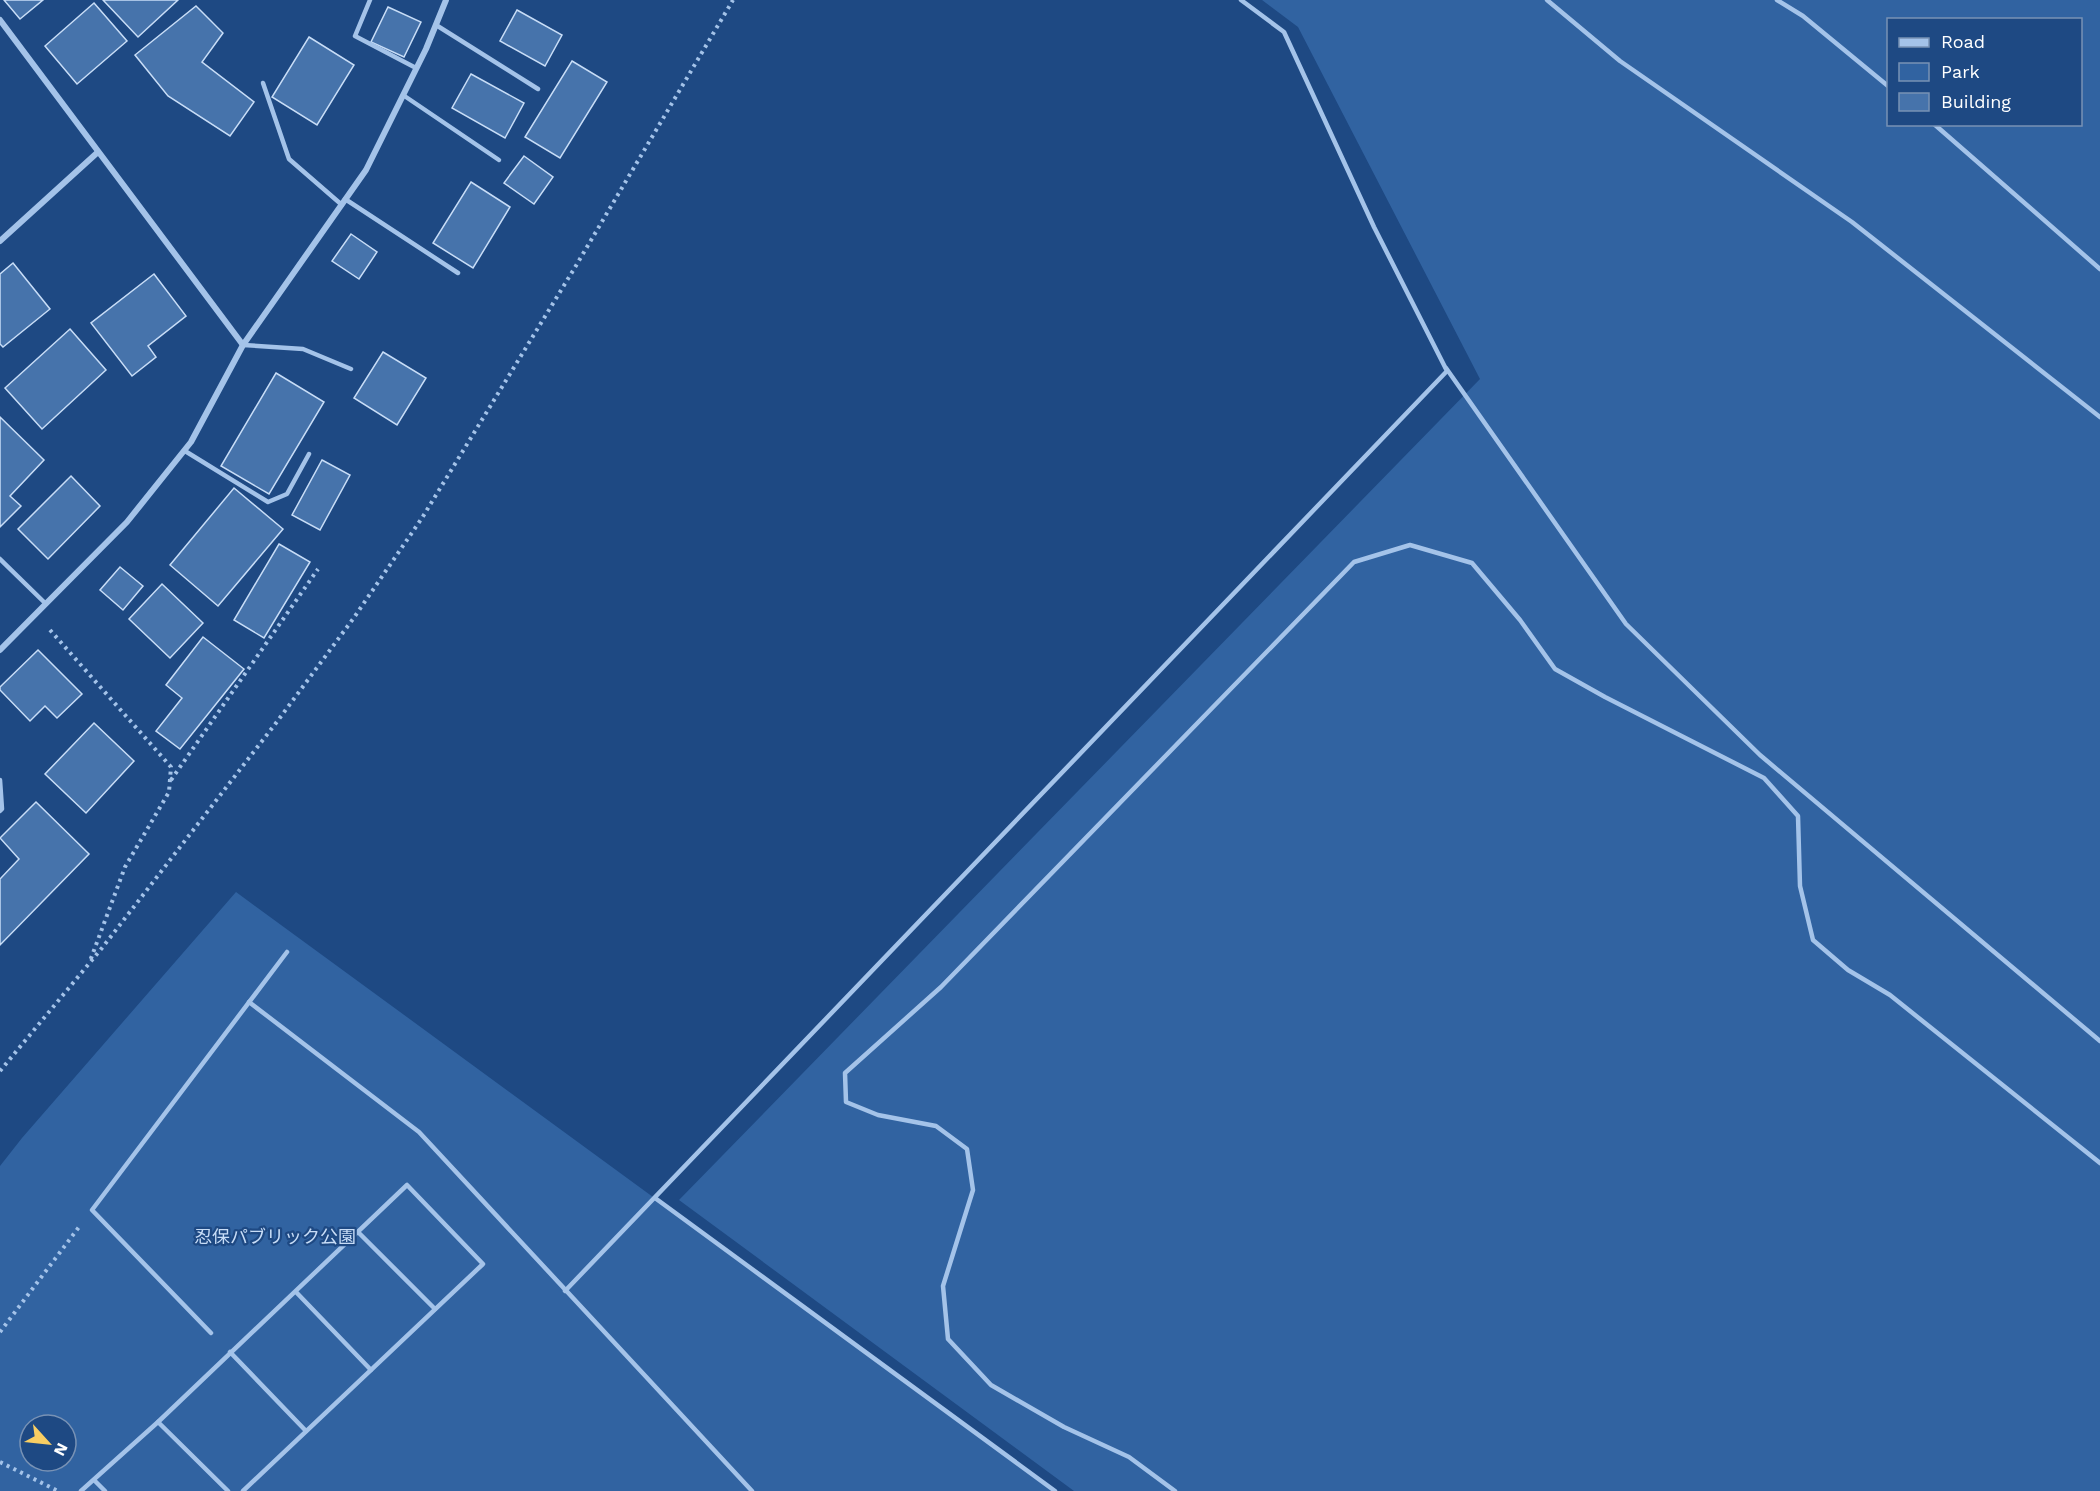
<svg xmlns="http://www.w3.org/2000/svg" width="2100" height="1491" font-family="'Work Sans','Noto Sans JP',sans-serif">
  <style>
    .green { fill: #3163a1; fill-rule: evenodd }
    .building { fill: #4673ab; stroke: #c8ddf7; stroke-width: 1.5 }
    .lines { fill: none; stroke-linecap: round; stroke-linejoin: round }
    .path { stroke: #a4c3e9; stroke-width: 4; stroke-dasharray: 3 4.5; stroke-linecap: butt }
    .lane { stroke: #a4c3e9; stroke-width: 4.5 }
    .street { stroke: #a4c3e9; stroke-width: 6 }
    .labels { text-anchor: middle; dominant-baseline: central; stroke-width: 4.5; stroke-linejoin: round; paint-order: stroke }
    .park-label { font-size: 18px; fill: #c8ddf7; stroke: #1e4983 }
  </style>
  <rect width="100%" height="100%" fill="#1e4983"/>
  <!-- green -->
  <g class="green">
    <path d="M1262 0H2100V1491H1074L679 1200 1480 379 1298 27ZM1888 20H2080V124H1888Z"/>
    <path d="M236 892 1055 1491H0V1166L22 1138ZM30 1425H66V1461H30Z"/>
  </g>
  <!-- building -->
  <g class="building">
    <polygon points="4,0 43,0 20,19"/>
    <polygon points="103,0 178,0 138,37"/>
    <polygon points="94,3 127,41 77,84 45,46"/>
    <polygon points="196,6 223,33 202,62 254,102 230,136 168,96 135,55"/>
    <polygon points="388,7 421,22 404,57 371,42"/>
    <polygon points="517,10 562,35 545,66 500,41"/>
    <polygon points="309,37 354,65 317,125 272,97"/>
    <polygon points="572,61 607,82 560,158 525,137"/>
    <polygon points="471,74 524,103 505,138 452,108"/>
    <polygon points="524,156 553,177 534,204 504,183"/>
    <polygon points="471,182 510,207 473,268 433,243"/>
    <polygon points="351,234 377,252 359,279 332,261"/>
    <polygon points="13,263 50,309 3,347 0,344 0,274"/>
    <polygon points="154,274 186,316 148,346 156,357 132,376 91,323"/>
    <polygon points="70,329 106,370 42,429 5,388"/>
    <polygon points="383,352 426,378 397,425 354,398"/>
    <polygon points="276,373 324,402 269,494 221,466"/>
    <polygon points="0,417 44,460 10,496 21,506 0,527"/>
    <polygon points="322,460 350,475 320,530 292,515"/>
    <polygon points="71,476 100,506 48,559 18,529"/>
    <polygon points="234,488 283,529 218,606 170,565"/>
    <polygon points="279,544 310,562 264,638 234,620"/>
    <polygon points="120,567 143,586 123,610 100,590"/>
    <polygon points="162,584 203,623 170,658 129,619"/>
    <polygon points="203,637 244,669 180,749 156,731 182,698 166,685"/>
    <polygon points="38,650 82,694 57,718 45,706 30,721 0,690 0,687"/>
    <polygon points="94,723 134,761 86,813 45,774"/>
    <polygon points="36,802 89,854 0,945 0,879 19,859 0,838"/>
  </g>
  <g class="lines">
    <!-- path -->
    <g class="path">
      <polyline points="50,630 171,767 169,792 125,867 90,961"/>
      <polyline points="171,780 318,569"/>
      <polyline points="0,1071 102,948 276,723 353,619 422,518 574,269 733,0"/>
      <polyline points="0,1332 79,1227"/>
      <polyline points="0,1462 58,1491"/>
    </g>
    <!-- lane -->
    <g class="lane">
      <polyline points="370,0 355,36 416,68"/>
      <polyline points="1547,0 1620,61 1852,222 2100,417"/>
      <polyline points="1777,0 1803,16 1888,86"/>
      <polyline points="436,25 538,89"/>
      <polyline points="263,83 289,159 342,205"/>
      <polyline points="403,95 499,160"/>
      <polyline points="1934,124 2100,269"/>
      <polyline points="345,199 458,273"/>
      <polyline points="243,345 303,349 351,369"/>
      <polyline points="1446,368 1626,624 1760,755 2100,1041"/>
      <polyline points="185,451 268,502 287,494 309,454"/>
      <polyline points="0,559 46,604"/>
      <polyline points="0,780 2,809 0,811"/>
      <polyline points="249,1002 419,1132 752,1491"/>
      <polyline points="655,1198 1055,1491"/>
      <polyline points="358,1232 435,1309"/>
      <polyline points="565,1291 1447,371 1374,227 1284,32 1241,0"/>
      <polyline points="296,1292 371,1370"/>
      <polyline points="211,1333 92,1210 287,952"/>
      <polyline points="230,1352 306,1431"/>
      <polyline points="158,1422 228,1491"/>
      <polyline points="94,1480 105,1491"/>
      <polyline points="81,1491 158,1422 407,1185 483,1264 243,1491"/>
      <polyline points="1175,1491 1129,1457 1064,1427 991,1385 948,1339 943,1286 973,1190 967,1149 936,1126 878,1115 846,1102 845,1073 941,987 1354,562 1410,545 1472,563 1520,620 1555,669 1605,697 1764,778 1798,816 1800,886 1813,940 1848,970 1890,995 2100,1163"/>
    </g>
    <!-- street -->
    <g class="street">
      <polyline points="0,20 243,345"/>
      <polyline points="0,241 98,152"/>
      <polyline points="0,650 127,522 191,442 243,345 366,170 426,49 446,0"/>
    </g>
  </g>
  <g class="labels">
    <!-- park labels -->
    <g class="park-label">
      <text x="275" y="1236">忍保パブリック公園</text>
    </g>
  </g>
  <!-- legend -->
  <rect x="1887" y="18" width="195" height="108" fill="#1e4983" stroke="#7892b5" stroke-width="1.5"/>
  <rect x="1899" y="38" width="30" height="9" fill="#a4c3e9" stroke="#7892b5" stroke-width="1.5"/>
  <text x="1941" y="48" font-size="18" fill="#ffffff">Road</text>
  <rect x="1899" y="63" width="30" height="18" fill="#3163a1" stroke="#7892b5" stroke-width="1.5"/>
  <text x="1941" y="78" font-size="18" fill="#ffffff">Park</text>
  <rect x="1899" y="93" width="30" height="18" fill="#4673ab" stroke="#7892b5" stroke-width="1.5"/>
  <text x="1941" y="108" font-size="18" fill="#ffffff">Building</text>
  <!-- north arrow -->
  <g transform="translate(48 1443) rotate(117)"><circle r="28" fill="#1e4983" stroke="#7892b5" stroke-width="1.5"/>
  <path d="M0-4.5L10 22L0 15L-10 22Z" fill="#f9ce63"/>
  <text y="-9" font-size="16" font-weight="bold" text-anchor="middle" fill="#ffffff">N</text>
  </g>
</svg>
